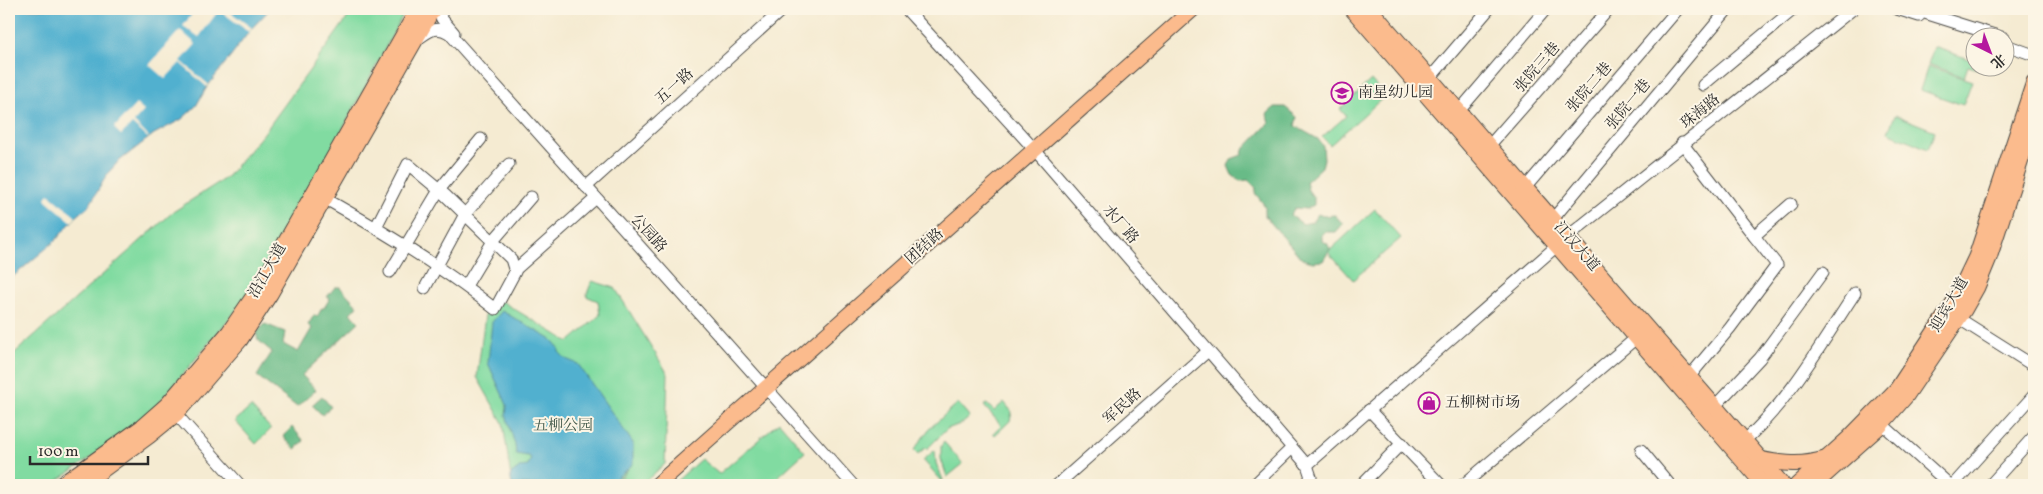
<svg xmlns="http://www.w3.org/2000/svg" width="2043" height="494" font-family="Vollkorn,'Noto Serif SC',serif">
  <style>
    .green { fill: #81dba1; stroke: #568366 }
    .forest { fill: #68bb87; stroke: #4a7359 }
    .water { fill: #51b0cf; stroke: #3e6e7d }
    .pier { fill: #f5ebd2 }
    .lines { fill: none; stroke-linecap: round; stroke-linejoin: round }
    .minor-casing { stroke: #494844; stroke-width: 13 }
    .major-casing { stroke: #494844; stroke-width: 17 }
    .minor { stroke: #fff; stroke-width: 11 }
    .major { stroke: #fbbb8d; stroke-width: 15 }
    .labels { text-anchor: middle; dominant-baseline: central; stroke-width: 4; stroke-linejoin: round; paint-order: stroke }
    .street-label { font-size: 15px; fill: #2b2b2b; stroke: #fcf5e5 }
    .poi-label { font-size: 15px; fill: #2b2b2b; stroke: #fcf5e5; text-anchor: start }
    .park-label { font-size: 15px; fill: #405748; stroke: #fcf5e5 }
  </style>
  <rect width="100%" height="100%" fill="#fcf5e5"/>
  <filter id="ink" filterUnits="userSpaceOnUse"><feTurbulence type="fractalNoise" baseFrequency=".02" numOctaves="2"/><feDisplacementMap in="SourceGraphic" scale="10" xChannelSelector="R" yChannelSelector="G"/><feConvolveMatrix kernelMatrix="1 2 1 2 8 2 1 2 1" color-interpolation-filters="sRGB"/></filter>
  <filter id="wash" filterUnits="userSpaceOnUse"><feTurbulence type="fractalNoise" baseFrequency=".0096" numOctaves="4" result="noise"/><feDisplacementMap in="SourceGraphic" scale="20" xChannelSelector="R" yChannelSelector="G"/><feGaussianBlur stdDeviation="1.12" result="paint"/><feColorMatrix in="noise" values="0 0 0 0 0 0 0 0 0 0 0 0 0 0 0 0 0 1.4 0 .05"/><feComposite in="paint" operator="in"/></filter>
  <g filter="url(#wash)">
    <rect width="100%" height="100%" fill="#f5ebd2"/>
    <!-- green -->
    <g class="green">
      <polygon points="354,9 406,9 266,275 141,424 51,485 9,485 9,358 173,212 227,177 264,133"/>
      <polygon points="1934,47 1975,61 1976,68 1979,68 1978,69 1968,66 1964,77 1928,64"/>
      <polygon points="1928,66 1972,81 1963,105 1920,90"/>
      <polygon points="1371,80 1385,96 1330,145 1322,137 1346,116 1340,109"/>
      <polygon points="1895,115 1935,131 1928,149 1888,132"/>
      <polygon points="1375,209 1401,238 1353,280 1328,252"/>
      <polygon points="592,281 615,288 668,374 665,464 641,485 616,485 628,469 613,485 512,485 503,423 477,377 485,315 501,301 569,342 600,315 598,301 586,296"/>
      <polygon points="1004,402 1012,412 1010,421 995,435 993,433 1001,425 984,406 987,404 994,411"/>
      <polygon points="958,403 970,417 963,423 947,429 927,449 925,448 918,454 914,450 929,429"/>
      <polygon points="251,407 271,429 256,444 235,421"/>
      <polygon points="779,422 805,452 769,485 672,485 701,459 719,474"/>
      <polygon points="944,442 963,464 947,477 941,459 941,446"/>
      <polygon points="935,450 936,463 943,480 942,481 923,460"/>
    </g>
    <!-- forest -->
    <g class="forest">
      <polygon points="1275,107 1285,107 1297,117 1295,126 1318,139 1323,146 1324,159 1322,167 1306,182 1308,190 1314,198 1314,205 1306,209 1295,208 1290,215 1303,224 1312,222 1318,214 1323,216 1335,215 1343,224 1336,232 1326,232 1322,234 1322,241 1327,243 1330,249 1323,261 1313,262 1302,259 1265,216 1265,206 1255,193 1256,188 1248,180 1240,181 1232,175 1228,166 1231,159 1242,155 1243,150 1269,123 1267,114"/>
      <polygon points="335,287 340,287 358,306 350,313 359,322 302,375 316,390 297,407 257,376 272,352 258,340 256,333 265,324 285,332 283,344 298,352 312,328 308,325 314,315 317,317 322,308 324,308 330,298 327,297"/>
      <polygon points="322,396 331,407 322,415 312,405"/>
      <polygon points="292,427 304,441 295,449 283,436"/>
    </g>
    <!-- water -->
    <g class="water">
      <polygon points="9,9 270,9 252,28 207,87 196,106 182,119 154,134 118,162 108,173 89,206 76,217 55,241 9,280"/>
      <polygon points="502,311 552,340 559,348 559,352 566,359 578,364 633,443 633,464 608,485 512,485 510,475 521,467 528,466 531,458 528,456 516,454 515,445 506,415 507,405 488,363 492,322"/>
    </g>
    <!-- pier -->
    <g class="pier">
      <polygon points="196,9 226,9 252,28 249,32 219,10 199,37 183,26"/>
      <polygon points="180,30 196,44 181,61 209,85 207,87 180,63 165,79 149,65"/>
      <polygon points="136,104 144,111 134,122 149,137 148,138 132,124 121,135 114,128"/>
      <polygon points="49,194 76,217 72,222 45,199"/>
    </g>
  </g>
  <g filter="url(#ink)">
    <g class="lines">
      <!-- minor casing -->
      <g class="minor-casing">
        <g id="minor">
          <polyline points="437,9 442,19 454,33"/>
          <polyline points="906,9 1034,149 1307,465 1311,477 1306,485"/>
          <polyline points="1897,9 1919,16"/>
          <polyline points="1912,9 2004,38"/>
          <path d="M418 39C429 31 436 25 449 33L853 485"/>
          <polyline points="2006,45 2034,55"/>
          <polyline points="1430,78 1489,9"/>
          <polyline points="1703,85 1794,9"/>
          <polyline points="1459,111 1546,9"/>
          <polyline points="1682,143 1754,236 1791,204"/>
          <polyline points="1489,146 1609,9"/>
          <polyline points="586,187 783,9"/>
          <polyline points="1525,188 1678,9"/>
          <path d="M324 198C383 231 441 266 495 309L515 272 511 259 445 195 408 164 376 227"/>
          <polyline points="1552,220 1728,9"/>
          <polyline points="515,270 596,198"/>
          <polyline points="390,272 439,190 481,139"/>
          <polyline points="466,286 493,241 531,197"/>
          <polyline points="425,288 465,214 509,164"/>
          <polyline points="1958,318 2034,366"/>
          <polyline points="1689,377 1730,328 1777,265 1754,236"/>
          <polyline points="1714,407 1760,358 1823,272"/>
          <polyline points="1369,410 1441,485"/>
          <polyline points="176,414 240,485"/>
          <polyline points="1881,423 1950,485"/>
          <path d="M1744 441C1790 400 1821 344 1855 293"/>
          <polyline points="1641,450 1670,485"/>
          <polyline points="1307,465 1567,237 1853,9"/>
          <polyline points="1057,485 1208,351"/>
          <polyline points="1254,485 1292,448"/>
          <polyline points="1361,485 1402,443"/>
          <polyline points="1463,485 1642,333"/>
          <polyline points="1953,485 2034,395"/>
          <polyline points="1990,485 2034,436"/>
        </g>
      </g>
      <!-- major casing -->
      <g class="major-casing">
        <g id="major">
          <polyline points="1352,9 1764,485"/>
          <polyline points="1370,9 1783,485"/>
          <path d="M1760 459C1783 464 1802 466 1825 459"/>
          <polyline points="61,485 142,427 167,405 229,332 260,287 418,9"/>
          <polyline points="82,485 149,436 176,414 240,340 270,294 433,9"/>
          <polyline points="657,485 1193,9"/>
          <polyline points="1797,485 1849,438 1897,389 1956,299 1976,257 2034,82"/>
          <polyline points="1814,485 1879,427 1906,396 1964,310 1977,287 1989,258 2034,120"/>
        </g>
      </g>
      <!-- minor -->
      <use href="#minor" class="minor"/>
      <!-- major -->
      <use href="#major" class="major"/>
    </g>
  </g>
  <!-- icons -->
  <defs>
    <g id="school-ring" transform="scale(1.125)"><circle r="9.5" fill="#fcf5e5" stroke="#b5179e" stroke-width="1.5"/><path d="M0-5L7-2L0 1L-7-2ZM-4 1L0 2.5L4 1V4Q0 6-4 4Z" fill="#b5179e"/></g>
    <g id="shop-ring" transform="scale(1.125)"><circle r="9.5" fill="#fcf5e5" stroke="#b5179e" stroke-width="1.5"/><path d="M-5-2.5h2.3a2.7 3.5 0 0 1 5.4 0H5L5.5 6h-11ZM-1.5-2.5h3a1.5 2.3 0 0 0-3 0Z" fill="#b5179e"/></g>
  </defs>
  <g fill-rule="evenodd">
    <use href="#school-ring" x="1342" y="93"/>
    <use href="#shop-ring" x="1429" y="403"/>
  </g>
  <g class="labels">
    <!-- street labels -->
    <g class="street-label">
      <text transform="translate(1538 68) rotate(-49)">张院三巷</text>
      <text transform="translate(675 87) rotate(-42)">五一路</text>
      <text transform="translate(1590 88) rotate(-49)">张院二巷</text>
      <text transform="translate(1629 105) rotate(-50)">张院一巷</text>
      <text transform="translate(1701 112) rotate(-39)">珠海路</text>
      <text transform="translate(1120 225) rotate(49)">水厂路</text>
      <text transform="translate(648 234) rotate(48)">公园路</text>
      <text transform="translate(925 247) rotate(-42)">团结路</text>
      <text transform="translate(1576 247) rotate(49)">江汉大道</text>
      <text transform="translate(268 271) rotate(-60)">沿江大道</text>
      <text transform="translate(1950 305) rotate(-60)">迎宾大道</text>
      <text transform="translate(1123 407) rotate(-42)">军民路</text>
    </g>
    <!-- poi labels -->
    <g class="poi-label">
      <text x="1358" y="93">南星幼儿园</text>
      <text x="1445" y="403">五柳树市场</text>
    </g>
    <!-- park labels -->
    <g class="park-label">
      <text x="563" y="426">五柳公园</text>
    </g>
  </g>
  <!-- margin -->
  <rect width="2043" height="494" fill="none" stroke="#fcf5e5" stroke-width="30"/>
  <!-- north arrow -->
  <g transform="translate(1990 52) rotate(138)"><circle r="24" fill="#fcf5e5" stroke="#a8a49b"/>
  <path d="M0-4L9 19L0 12L-9 19Z" fill="#b5179e"/>
  <text y="-8" font-size="14" font-weight="bold" text-anchor="middle" fill="#2b2b2b">北</text>
  </g>
  <!-- scale -->
  <path d="M30 456v8h118v-8" fill="none" stroke="#2b2b2b" stroke-width="2.5"/>
  <text x="38" y="456" font-size="15" fill="#2b2b2b" stroke="#fcf5e5" stroke-width="4" paint-order="stroke">100 m</text>
</svg>
